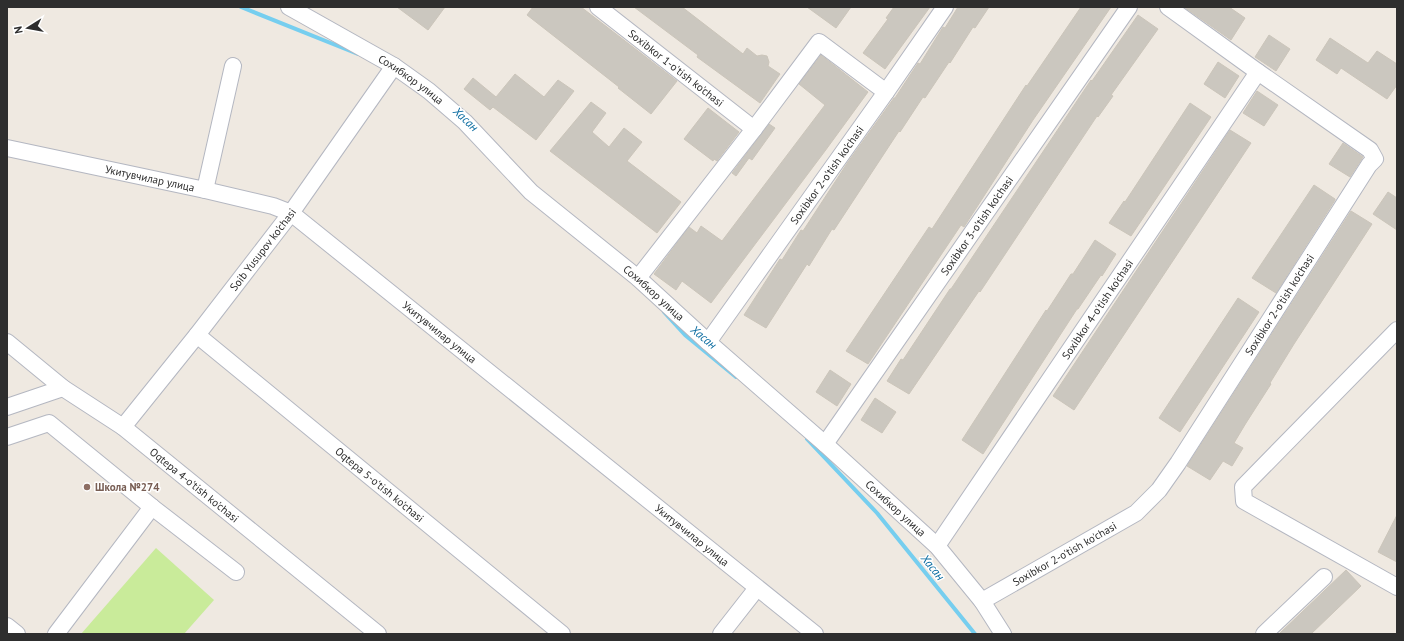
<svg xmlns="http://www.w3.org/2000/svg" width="1404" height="641" font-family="'PT Sans',sans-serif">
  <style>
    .pitch { fill: #c9eb9a }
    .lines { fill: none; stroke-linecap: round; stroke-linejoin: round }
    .stream { stroke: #76ceef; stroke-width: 4 }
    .building { fill: #cbc7bf; stroke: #cbc5ba }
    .minor-casing { stroke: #b4b7c1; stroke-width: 18 }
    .minor { stroke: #fff; stroke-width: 16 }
    .education-dot { fill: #8d6e63; stroke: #fff; stroke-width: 1.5 }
    .labels { text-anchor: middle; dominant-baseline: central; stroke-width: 3; stroke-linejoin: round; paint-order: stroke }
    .street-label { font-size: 11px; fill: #2e2e2e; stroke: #fff }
    .education-label { font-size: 11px; font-weight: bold; fill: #785e54; stroke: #fff; text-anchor: start }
    .water-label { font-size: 12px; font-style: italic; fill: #0e6ea2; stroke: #fff }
  </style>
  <rect width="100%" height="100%" fill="#efe9e1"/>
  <!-- pitch -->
  <polygon class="pitch" points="156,548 214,600 184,634 81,634"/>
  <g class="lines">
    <!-- stream -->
    <g class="stream">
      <polyline points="241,7 358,54"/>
      <polyline points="664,312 685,335 736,377"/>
      <polyline points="807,439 877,513 975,634"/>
    </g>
  </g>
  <!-- building -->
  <g class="building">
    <polygon points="397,7 445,7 428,30"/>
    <polygon points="533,7 581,7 677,81 651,114 618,88 619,87 527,15"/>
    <polygon points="634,7 682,7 743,54 747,48 757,56 762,55 767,56 769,62 768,66 780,74 760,103 697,57 698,55"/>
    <polygon points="807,7 851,7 836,28"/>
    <polygon points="894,7 930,7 885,69 863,53 888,19 886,18"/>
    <polygon points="958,7 989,7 975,28 973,27 950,63 949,62 925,98 923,97 900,132 899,131 834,230 832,229 809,266 807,264 766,328 744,315 780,259 782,260 801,230 803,231 848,162 894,98 895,98 918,63 920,64 943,27 945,28"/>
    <polygon points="1081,7 1111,7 1033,120 964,227 961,225 868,364 846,351 929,227 932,229 1026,85 1027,86"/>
    <polygon points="1184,7 1229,7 1245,18 1231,40"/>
    <polygon points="1138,15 1158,29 1111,95 1113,96 1098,117 1097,116 980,292 979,291 909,394 887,381 901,359 903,360 950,289 951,289 1091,80 1092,81"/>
    <polygon points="1269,35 1290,49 1276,71 1255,57"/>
    <polygon points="1330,38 1368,63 1377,51 1397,64 1397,85 1387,99 1341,68 1337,74 1316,60"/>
    <polygon points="821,55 868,92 825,151 711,303 682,281 676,290 654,274 689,227 697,233 701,226 722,241 825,105 799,84"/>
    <polygon points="1218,62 1239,76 1225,98 1204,84"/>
    <polygon points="515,74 544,97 558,80 574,91 536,140 493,107 490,110 464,89 473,78 496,97"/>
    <polygon points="1257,91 1278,105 1264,126 1243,113"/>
    <polygon points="591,102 606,113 592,132 609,147 624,128 642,142 627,161 681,202 657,233 550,151"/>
    <polygon points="1190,103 1211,117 1131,236 1109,223 1124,201 1125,202"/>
    <polygon points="708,108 739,132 717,161 714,159 713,161 684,139"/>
    <polygon points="769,124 775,128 752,160 749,158 736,176 732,173"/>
    <polygon points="1230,130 1251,143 1074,410 1053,396"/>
    <polygon points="1343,143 1363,157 1350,177 1329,164"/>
    <polygon points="1314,185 1335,199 1335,200 1276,293 1252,278"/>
    <polygon points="1388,192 1397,198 1397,230 1373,214"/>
    <polygon points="1351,211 1372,224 1294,344 1270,383 1271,384 1246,423 1234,443 1243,448 1232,466 1223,461 1210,480 1187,466"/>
    <polygon points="1095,240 1116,254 1102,276 1101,275 1078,309 1077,309 983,454 962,440 1046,310 1047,311 1071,274 1073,274"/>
    <polygon points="1238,298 1259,312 1180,432 1159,418"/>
    <polygon points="830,370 851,384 837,406 816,392"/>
    <polygon points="875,398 896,412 882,433 861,420"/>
    <polygon points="1397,515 1397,562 1378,552"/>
    <polygon points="1346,570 1361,586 1311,634 1279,634"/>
  </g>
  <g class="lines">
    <!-- minor casing -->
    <g class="minor-casing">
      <g id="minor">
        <path id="s1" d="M289 7 394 66 429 91 465 122 531 192 638 278 708 342 825 444 937 546 982 601 1003 634"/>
        <path id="s2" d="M598 7 754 129"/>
        <path id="s3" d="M7 148 205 190 273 206 291 213 815 634"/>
        <polyline points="205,190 233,66"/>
        <polyline points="638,278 754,129 819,42 886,92"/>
        <polyline points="1397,330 1243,487 1244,501 1397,587"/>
        <path id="s4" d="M197 335 562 634"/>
        <path id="s5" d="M7 342 63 388 123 427 378 634"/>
        <path id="s6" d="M708 342 886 92 945 7"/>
        <polyline points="7,407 63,388"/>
        <path id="s7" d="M123 427 197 335 291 213 394 66"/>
        <polyline points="7,437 49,423 152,507 236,572"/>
        <path id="s8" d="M825 444 1129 7"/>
        <path id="s9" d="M937 546 1258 72"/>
        <path id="s10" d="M982 601 1136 513 1159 490 1178 463 1369 165 1375 159 1370 150 1258 72 1168 7"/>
        <polyline points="7,626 17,634"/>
        <polyline points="56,634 152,507"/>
        <polyline points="721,634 757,588"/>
        <polyline points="1264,634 1324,577"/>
      </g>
    </g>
    <!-- minor -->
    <use href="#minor" class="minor"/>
  </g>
  <!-- markers -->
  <circle class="education-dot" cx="87" cy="487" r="4"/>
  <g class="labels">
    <!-- street labels -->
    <g class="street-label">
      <text stroke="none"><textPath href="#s2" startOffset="99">Soxibkor 1-o'tish ko'chasi</textPath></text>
      <text stroke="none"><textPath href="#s1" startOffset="142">Сохибкор улица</textPath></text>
      <text stroke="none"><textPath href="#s6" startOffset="205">Soxibkor 2-o'tish ko'chasi</textPath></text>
      <text stroke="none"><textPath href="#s3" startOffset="146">Укитувчилар улица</textPath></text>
      <text stroke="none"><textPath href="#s8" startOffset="266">Soxibkor 3-o'tish ko'chasi</textPath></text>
      <text stroke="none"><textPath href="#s7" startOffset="226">Soib Yusupov ko'chasi</textPath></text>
      <text stroke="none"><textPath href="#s1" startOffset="466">Сохибкор улица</textPath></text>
      <text stroke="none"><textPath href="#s10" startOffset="431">Soxibkor 2-o'tish ko'chasi</textPath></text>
      <text stroke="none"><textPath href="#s9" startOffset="286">Soxibkor 4-o'tish ko'chasi</textPath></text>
      <text stroke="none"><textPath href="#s3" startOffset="482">Укитувчилар улица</textPath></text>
      <text stroke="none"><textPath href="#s5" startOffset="236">Oqtepa 4-o'tish ko'chasi</textPath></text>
      <text stroke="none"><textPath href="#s4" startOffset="236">Oqtepa 5-o'tish ko'chasi</textPath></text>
      <text stroke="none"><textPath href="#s1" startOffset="790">Сохибкор улица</textPath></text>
      <text stroke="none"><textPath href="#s3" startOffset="806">Укитувчилар улица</textPath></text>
      <text stroke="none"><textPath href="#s10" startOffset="95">Soxibkor 2-o'tish ko'chasi</textPath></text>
    </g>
    <!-- education labels -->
    <g class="education-label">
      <text x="95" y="487">Школа №274</text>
    </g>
    <!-- water labels -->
    <g class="water-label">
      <text transform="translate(466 119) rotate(43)">Хасан</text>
      <text transform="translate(704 337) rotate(40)">Хасан</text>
      <text transform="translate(933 567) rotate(51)">Хасан</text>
    </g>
  </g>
  <!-- border -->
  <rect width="1404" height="641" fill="none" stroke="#2e2e2e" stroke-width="16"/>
  <!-- north arrow -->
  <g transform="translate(28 28) rotate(259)" stroke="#ffffff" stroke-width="3" paint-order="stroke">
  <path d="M0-3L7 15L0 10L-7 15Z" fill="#2e2e2e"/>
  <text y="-6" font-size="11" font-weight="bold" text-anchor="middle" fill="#2e2e2e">N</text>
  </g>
</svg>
